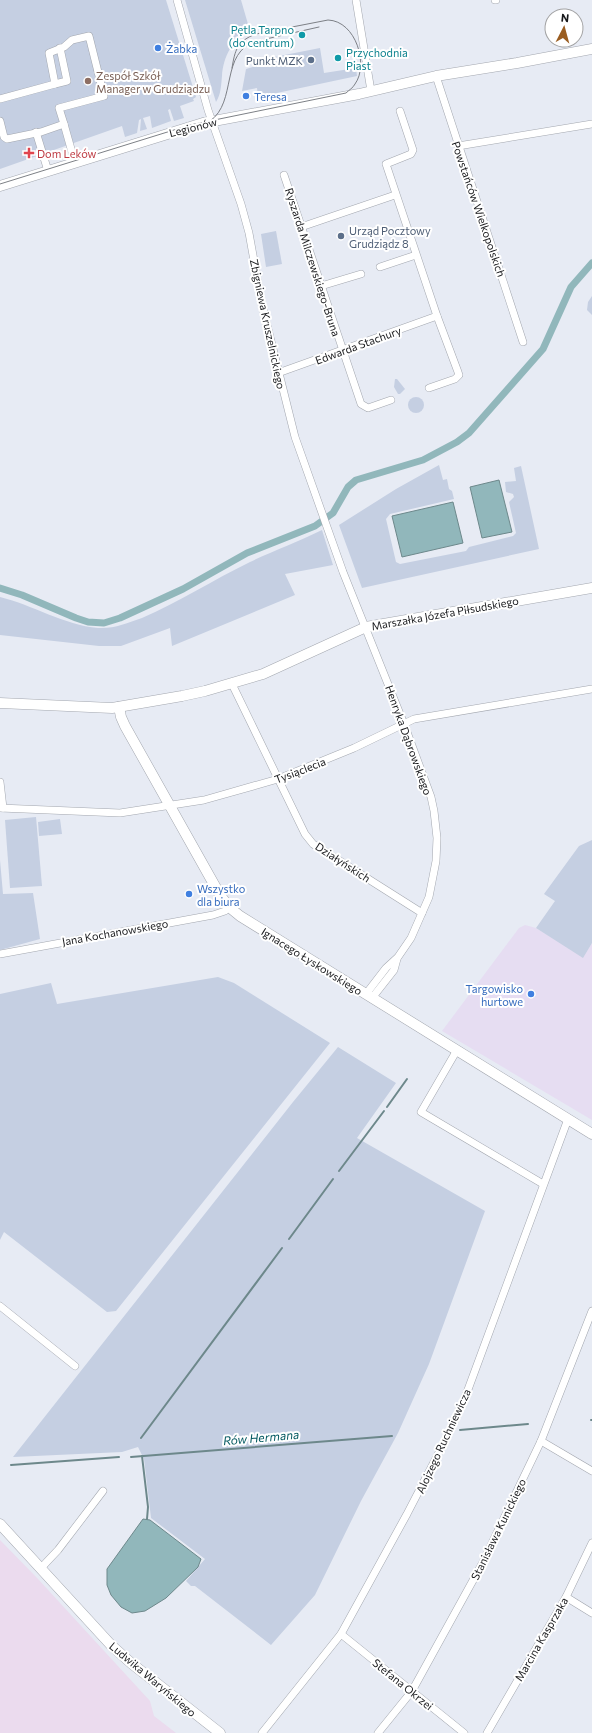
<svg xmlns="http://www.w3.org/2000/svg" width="592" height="1733" font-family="Commissioner,sans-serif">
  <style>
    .commercial { fill: #e6ddf2 }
    .industrial { fill: #ebdbee }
    .green { fill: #c5cfe2 }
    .water { fill: #91b7bb; stroke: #6d888b }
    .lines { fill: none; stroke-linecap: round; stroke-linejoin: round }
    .stream { stroke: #6d888b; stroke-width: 2 }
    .canal { stroke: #91b7bb; stroke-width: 7 }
    .street-casing { stroke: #a3a7af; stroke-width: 8 }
    .secondary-casing { stroke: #a3a7af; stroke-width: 11 }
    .street { stroke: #fff; stroke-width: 7 }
    .secondary { stroke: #fff; stroke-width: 10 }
    .tram { stroke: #7d8086; stroke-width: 1 }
    .culture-dot { fill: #0f9aa8; stroke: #fff; stroke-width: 1.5 }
    .shop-dot { fill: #3f7fe0; stroke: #fff; stroke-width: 1.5 }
    .service-dot { fill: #5c6f8a; stroke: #fff; stroke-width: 1.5 }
    .education-dot { fill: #8d6e63; stroke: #fff; stroke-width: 1.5 }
    .health-dot { fill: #e0444e; stroke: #fff; stroke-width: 1.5 }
    .labels { text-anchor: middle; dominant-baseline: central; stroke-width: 4; stroke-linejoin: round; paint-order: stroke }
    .culture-label { font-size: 11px; fill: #0d838f; stroke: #fff; text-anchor: end }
    .shop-label { font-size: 11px; fill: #366cbe; stroke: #fff; text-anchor: start }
    .service-label { font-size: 11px; fill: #4e5e75; stroke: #fff; text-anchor: end }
    .education-label { font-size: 11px; fill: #785e54; stroke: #fff; text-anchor: start }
    .street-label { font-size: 11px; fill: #18191c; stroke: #fff }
    .health-label { font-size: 11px; fill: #be3a42; stroke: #fff; text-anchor: start }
    .water-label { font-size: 12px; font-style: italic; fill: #02585f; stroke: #fff }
  </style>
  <rect width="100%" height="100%" fill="#e7ebf4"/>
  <!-- commercial -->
  <polygon class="commercial" points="525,925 536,928 583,957 592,943 592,1120 442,1031 519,928"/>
  <!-- industrial -->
  <polygon class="industrial" points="0,1540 38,1579 150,1701 154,1716 176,1733 0,1733"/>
  <!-- green -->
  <g class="green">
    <polygon points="0,0 166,0 196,97 193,99 194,101 180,106 184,118 174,121 170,109 168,110 171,121 152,128 150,116 143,118 147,129 140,131 141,119 139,120 137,133 125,137 122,126 0,169"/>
    <path d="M185 0H241L250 31C233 38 223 57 222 76 221 86 221 94 216 102Z"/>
    <polygon points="320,48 324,73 356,68 357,76 258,97 257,88 242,91 246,69 256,66 259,60"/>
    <polygon points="276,231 282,264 266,267 261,234"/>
    <polygon points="592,296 592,315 587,310 588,302"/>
    <polygon points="395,379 397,379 405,389 400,394 398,394 394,387"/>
    <circle cx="416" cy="405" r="8"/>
    <polygon points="439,465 443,480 447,479 449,489 452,491 454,499 390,514 386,519 396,562 400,564 466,551 469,547 513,536 516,533 509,502 514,497 513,494 506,492 505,482 516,481 514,468 521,466 539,549 362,588 339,525 396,489"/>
    <path d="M322 530 333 565 285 574 295 595 172 646 170 628 121 646H99L0 635V597C33 605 64 625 98 628 114 629 127 623 142 618 179 602 213 580 250 562 273 551 298 542 322 530Z"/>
    <polygon points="36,817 42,886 10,888 5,820"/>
    <polygon points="60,819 62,834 39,836 38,822"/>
    <polygon points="592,840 592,943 583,958 536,928 555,901 544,894 579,846"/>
    <polygon points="0,860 3,894 33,893 40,939 0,950"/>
    <polygon points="218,977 234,983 330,1043 116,1311 107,1312 4,1232 0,1240 0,994 51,983 57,1004"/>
    <polygon points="338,1047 396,1083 357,1138 485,1211 429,1364 398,1433 361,1501 315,1595 271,1645 195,1586 191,1586 186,1581 205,1559 151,1518 144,1459 138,1447 122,1452 13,1457 293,1102"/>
  </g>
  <!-- water -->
  <g class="water">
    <polygon points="499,480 512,532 482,538 470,487"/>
    <polygon points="453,502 463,543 402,557 392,516"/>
    <polygon points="143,1519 150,1520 201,1559 198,1567 166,1598 145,1611 132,1613 121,1607 111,1595 107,1585 107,1569"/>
  </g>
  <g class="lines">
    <!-- stream -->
    <g class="stream">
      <polyline points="387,1107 407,1079"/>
      <polyline points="339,1171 384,1111"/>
      <polyline points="289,1239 333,1179"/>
      <polyline points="591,1420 592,1420"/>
      <polyline points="460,1430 528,1424"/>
      <polyline points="141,1438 282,1248"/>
      <polyline points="142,1456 148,1507 147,1519"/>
      <polyline points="131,1457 392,1436"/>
      <polyline points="11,1465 119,1457"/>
    </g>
    <!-- canal -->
    <polyline class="canal" points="0,588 22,595 76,618 88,622 104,623 120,618 183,589 247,553 315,526 333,513 348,487 356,480 423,460 457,442 469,433 543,349 571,287 592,263"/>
    <!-- street casing -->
    <g class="street-casing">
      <g id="street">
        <polyline points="177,0 208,110 241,204 249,233 262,305 295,437 343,572 404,724 431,797 434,811 437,838 436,861 429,897 411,938 398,957 386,968 366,994"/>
        <polyline points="356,0 371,91"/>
        <polyline points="495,0 496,0"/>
        <polyline points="436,76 523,342"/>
        <polyline points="55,84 67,81 60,48"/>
        <polyline points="0,99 55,84 49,53 64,47 72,40 89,36 104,96 59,108 64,124"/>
        <polyline points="400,111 413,150 411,154 386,164 437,316 458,372 459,375 455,379 429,388"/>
        <polyline points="0,121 4,137 7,139 41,132 64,124 75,163"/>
        <polyline points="36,132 48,171"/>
        <polyline points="458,146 592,124"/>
        <polyline points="284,175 361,404 368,408 391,400"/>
        <polyline points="301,227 395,195"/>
        <polyline points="380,267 416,255"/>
        <polyline points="321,286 361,274"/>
        <polyline points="278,373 437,316"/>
        <polyline points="232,684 305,834 313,844 422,913"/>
        <polyline points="0,782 3,808"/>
        <polyline points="0,808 120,813 204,800 278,779 354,748 414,719 592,689"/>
        <polyline points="0,954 213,915 225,911 229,907"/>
        <polyline points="372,998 394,970 397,959"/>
        <polyline points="457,1050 421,1112 543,1184"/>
        <polyline points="0,1306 75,1366"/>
        <polyline points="541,1441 592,1471"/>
        <polyline points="41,1568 58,1550 103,1491"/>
        <polyline points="566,1597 592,1613"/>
        <polyline points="341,1634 464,1733"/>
        <polyline points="262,1733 341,1634 407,1514 448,1435 466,1395 568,1119"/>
        <polyline points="378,1733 412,1691 482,1564 541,1441 592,1311"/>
        <polyline points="487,1733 566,1597 592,1543"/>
      </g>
    </g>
    <!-- secondary casing -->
    <g class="secondary-casing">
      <g id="secondary">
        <polyline points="0,186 203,123 359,94 436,76 517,63 592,49"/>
        <polyline points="0,703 112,708 182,696 205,691 263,674 366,627 592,588"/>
        <polyline points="119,707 121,717 125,726 220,895 229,907 240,916 592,1134"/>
        <polyline points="0,1524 111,1645 131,1663 220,1733"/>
      </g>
    </g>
    <!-- street -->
    <use href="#street" class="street"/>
    <!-- secondary -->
    <use href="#secondary" class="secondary"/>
    <!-- tram -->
    <g class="tram">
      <path d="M210 121C238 102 219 52 257 41L319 27"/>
      <path d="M0 184 190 125 346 93C349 90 353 88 355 84 369 65 356 21 328 20L256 34C237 41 235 50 232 68"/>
    </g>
  </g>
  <!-- markers -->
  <g class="culture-dot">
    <circle cx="302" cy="35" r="4"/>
    <circle cx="338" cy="58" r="4"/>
  </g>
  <g class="shop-dot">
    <circle cx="158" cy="48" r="4"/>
    <circle cx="246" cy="96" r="4"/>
    <circle cx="189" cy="894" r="4"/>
    <circle cx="531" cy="994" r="4"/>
  </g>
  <g class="service-dot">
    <circle cx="311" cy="60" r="4"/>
    <circle cx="341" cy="236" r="4"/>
  </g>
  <circle class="education-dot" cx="88" cy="81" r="4"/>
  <path class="health-dot" d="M27 147h4v4h4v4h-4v4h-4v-4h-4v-4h4z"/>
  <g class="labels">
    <!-- culture labels -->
    <g class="culture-label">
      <text x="294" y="29">Pętla Tarpno<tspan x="294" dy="13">(do centrum)</tspan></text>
      <text x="346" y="52" text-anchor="start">Przychodnia<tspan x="346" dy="13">Piast</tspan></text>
    </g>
    <!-- shop labels -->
    <g class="shop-label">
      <text x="166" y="48">Żabka</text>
      <text x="254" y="96">Teresa</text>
      <text x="197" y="888">Wszystko<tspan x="197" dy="13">dla biura</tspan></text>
      <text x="523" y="988" text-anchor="end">Targowisko<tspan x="523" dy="13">hurtowe</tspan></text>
    </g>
    <!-- service labels -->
    <g class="service-label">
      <text x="303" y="60">Punkt MZK</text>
      <text x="349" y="230" text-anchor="start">Urząd Pocztowy<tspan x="349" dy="13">Grudziądz 8</tspan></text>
    </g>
    <!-- education labels -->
    <g class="education-label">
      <text x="96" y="75">Zespół Szkół<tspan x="96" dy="13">Manager w Grudziądzu</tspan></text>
    </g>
    <!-- street labels -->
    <g class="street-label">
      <text transform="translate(193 127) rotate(-14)">Legionów</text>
      <text transform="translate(479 209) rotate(71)">Powstańców Wielkopolskich</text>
      <text transform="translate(313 262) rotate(72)">Ryszarda Milczewskiego-Bruna</text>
      <text transform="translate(268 324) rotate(78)">Zbigniewa Kruszelnickiego</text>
      <text transform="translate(358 345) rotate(-20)">Edwarda Stachury</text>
      <text transform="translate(445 613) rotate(-10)">Marszałka Józefa Piłsudskiego</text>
      <text transform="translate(409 740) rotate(70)">Henryka Dąbrowskiego</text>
      <text transform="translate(300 770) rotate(-21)">Tysiąclecia</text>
      <text transform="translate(343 862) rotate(33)">Działyńskich</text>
      <text transform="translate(115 932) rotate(-10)">Jana Kochanowskiego</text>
      <text transform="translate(312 961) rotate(32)">Ignacego Łyskowskiego</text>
      <text transform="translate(443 1441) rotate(-65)">Alojzego Ruchniewicza</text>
      <text transform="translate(498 1529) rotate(-64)">Stanisława Kunickiego</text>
      <text transform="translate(541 1639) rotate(-60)">Marcina Kasprzaka</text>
      <text transform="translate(153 1679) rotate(40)">Ludwika Waryńskiego</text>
      <text transform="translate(403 1684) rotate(39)">Stefana Okrzei</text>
    </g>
    <!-- health labels -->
    <g class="health-label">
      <text x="37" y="153">Dom Leków</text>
    </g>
    <!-- water labels -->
    <g class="water-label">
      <text transform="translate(261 1437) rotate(-5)">Rów Hermana</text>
    </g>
  </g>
  <!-- north arrow -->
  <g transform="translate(564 28) rotate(6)"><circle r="19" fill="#ffffff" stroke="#a3a3a4"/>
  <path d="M0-3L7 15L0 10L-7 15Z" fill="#9a5d21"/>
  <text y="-6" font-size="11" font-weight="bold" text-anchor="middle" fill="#18191c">N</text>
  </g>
</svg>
